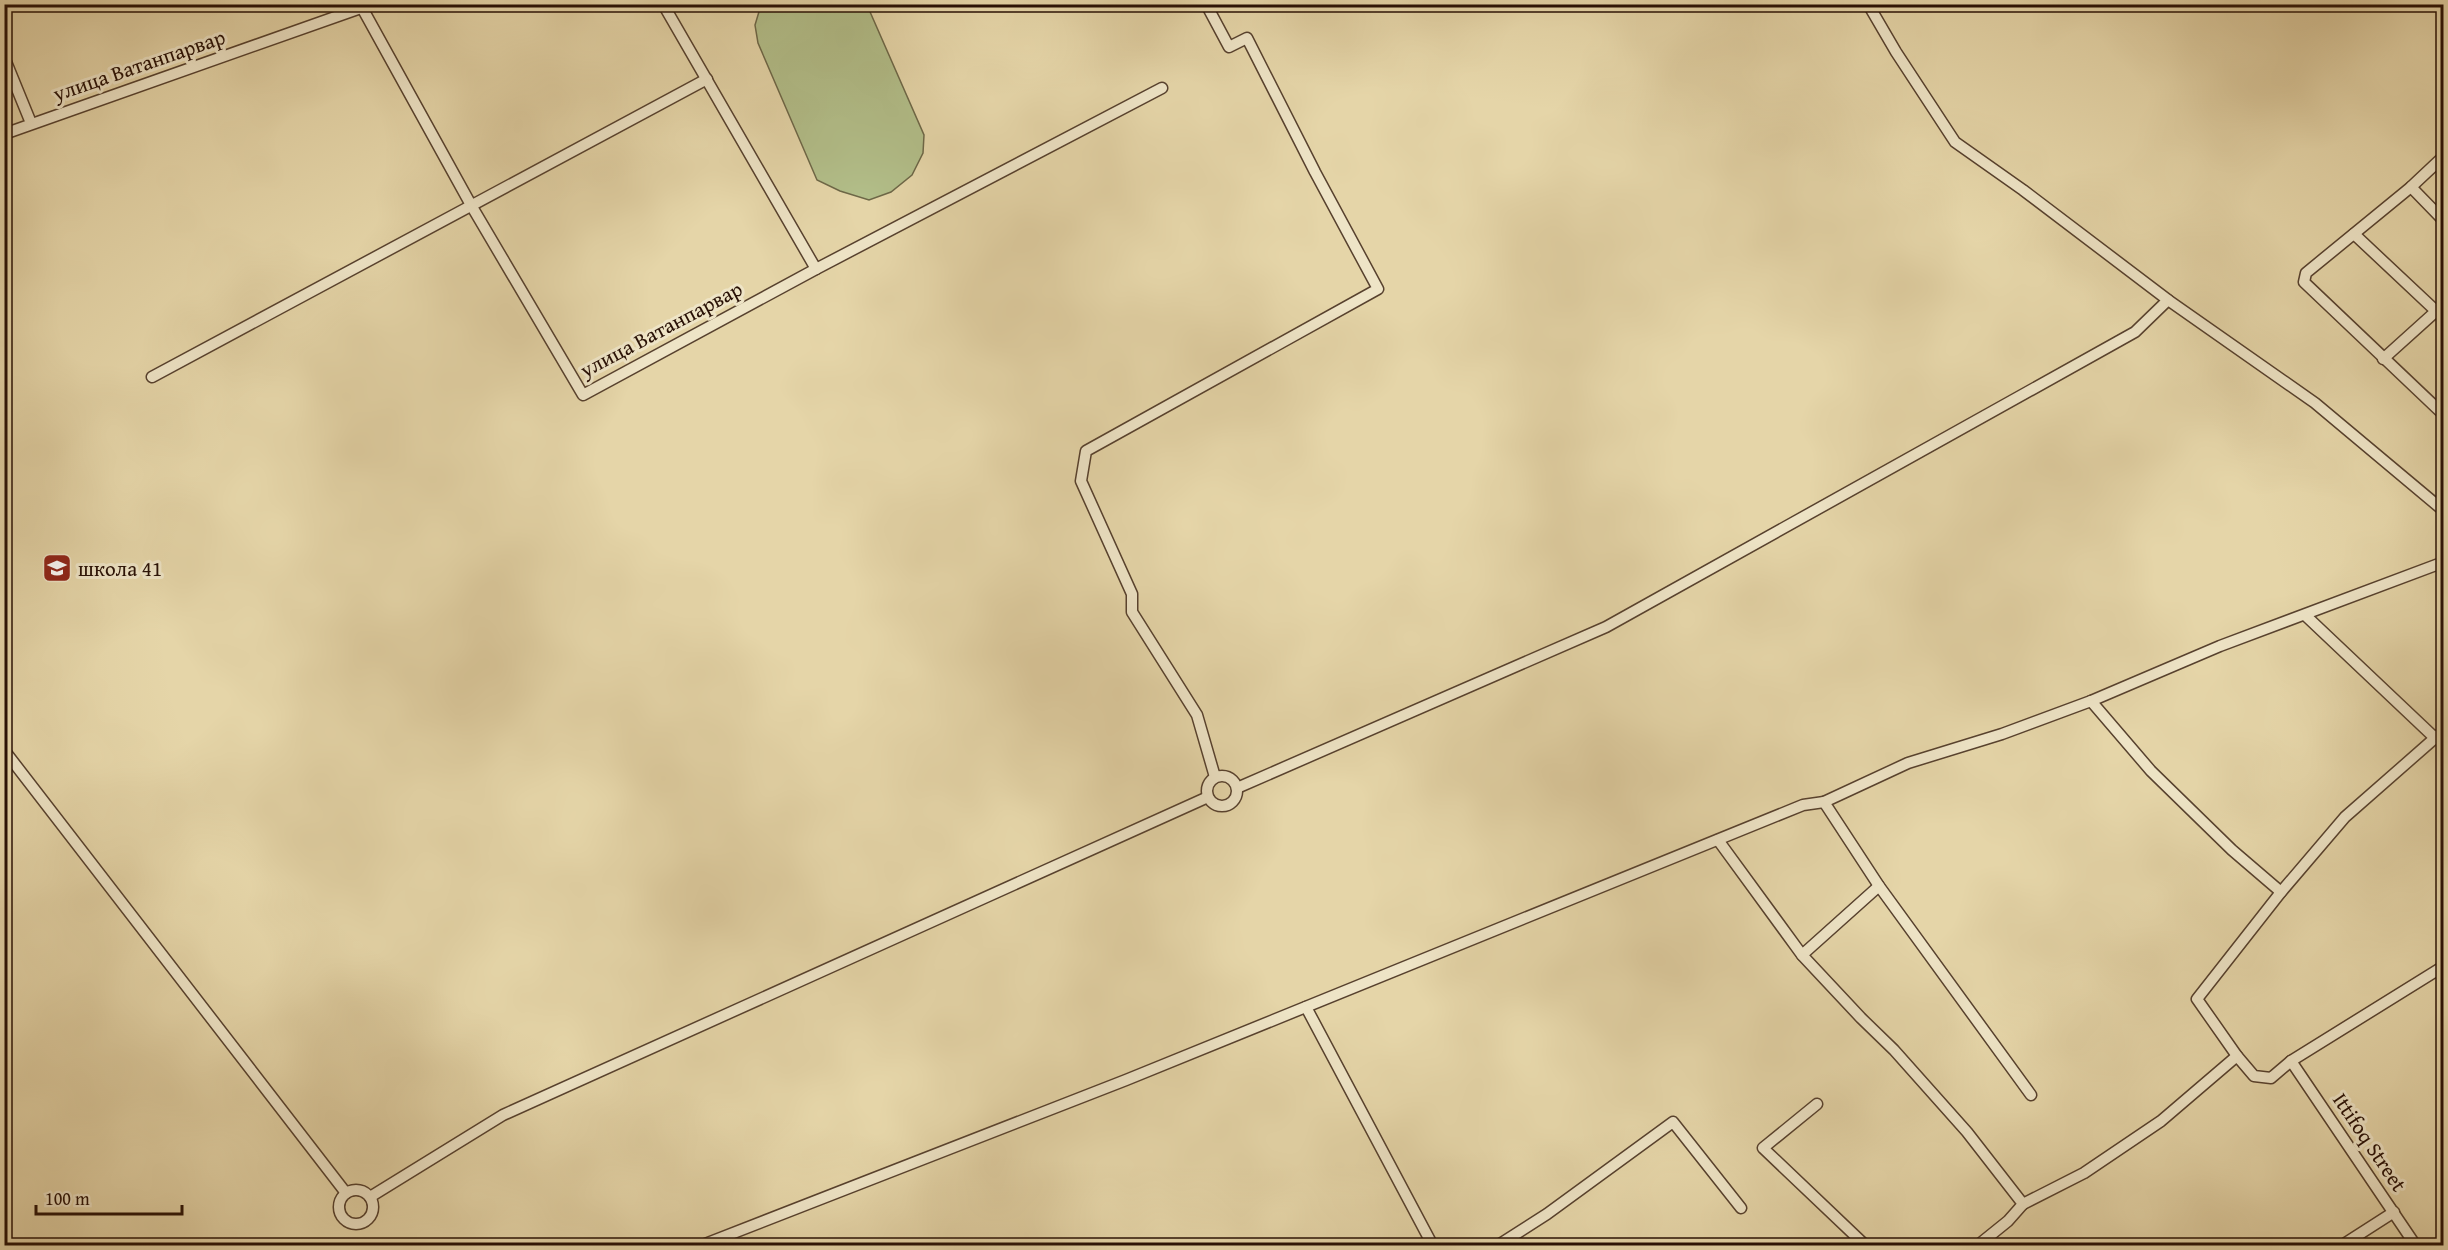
<svg xmlns="http://www.w3.org/2000/svg" width="2448" height="1250" font-family="'Gentium Book Plus',serif">
  <style>
    .green { fill: #b2be89; stroke: #6d6747; stroke-width: 1.5 }
    .lines { fill: none; stroke-linecap: round; stroke-linejoin: round }
    .minor-casing { stroke: #57412e; stroke-width: 13 }
    .minor { stroke: #eee4c6; stroke-width: 10 }
    .labels { text-anchor: middle; dominant-baseline: central; stroke-width: 6; stroke-linejoin: round; paint-order: stroke }
    .street-label { font-size: 21px; fill: #281005; stroke: #eee4c6 }
    .poi-label { font-size: 21px; fill: #281005; stroke: #eee4c6; text-anchor: start }
  </style>
  <rect width="100%" height="100%" fill="#e5d5a8"/>
  <filter id="stains"><feTurbulence type="fractalNoise" baseFrequency=".00333" numOctaves="4"/><feColorMatrix values="0 0 0 0 .2 0 0 0 0 .09 0 0 0 0 .02 0 0 0 .5 -.17"/></filter>
  <radialGradient id="worn" r=".72"><stop offset=".6" stop-color="#630" stop-opacity="0"/><stop offset="1" stop-color="#630" stop-opacity=".3"/></radialGradient>
  <!-- green -->
  <polygon class="green" points="761,5 867,5 924,135 923,153 912,175 891,192 869,200 840,191 817,180 758,43 755,25"/>
  <g class="lines">
    <!-- minor casing -->
    <g class="minor-casing">
      <g id="minor">
        <polyline points="360,4 471,205 583,395 816,269 663,4"/>
        <polyline points="1206,4 1229,47 1247,38 1315,172 1378,289 1086,451 1081,481 1132,594 1132,612 1197,715 1215,777"/>
        <polyline points="1868,4 1896,52 1955,142 2023,190 2168,300 2315,403 2444,511"/>
        <polyline points="4,57 31,123"/>
        <polyline points="4,134 372,4"/>
        <polyline points="2444,156 2411,187 2306,273 2304,282 2444,415"/>
        <polyline points="2411,187 2444,221"/>
        <polyline points="2354,234 2436,311"/>
        <polyline points="816,269 1162,88"/>
        <polyline points="2383,359 2444,304"/>
        <polyline points="152,377 707,79"/>
        <polyline points="2305,615 2435,738 2444,731"/>
        <polyline points="2091,701 2151,771 2232,850 2281,892 2197,999 2237,1056"/>
        <polyline points="4,750 346,1193"/>
        <circle cx="1222" cy="791" r="15"/>
        <polyline points="1237,788 1606,627 2135,332 2168,300"/>
        <polyline points="1718,840 1802,955"/>
        <polyline points="1879,886 1802,955 1861,1018 1894,1050 1967,1132 2023,1204 2008,1221 1977,1246"/>
        <polyline points="2281,892 2345,817 2435,738"/>
        <polyline points="1306,1007 1433,1246"/>
        <polyline points="2291,1061 2416,1246"/>
        <polyline points="2031,1095 1879,886 1824,802 1908,763 2002,734 2091,701 2220,646 2444,562"/>
        <polyline points="1817,1104 1763,1148 1866,1246"/>
        <circle cx="356" cy="1207" r="17"/>
        <polyline points="370,1197 503,1115 1208,797"/>
        <polyline points="2023,1204 2084,1173 2161,1121 2237,1056 2254,1076 2271,1078 2291,1061 2444,966"/>
        <polyline points="700,1246 1126,1080 1803,805 1824,802"/>
        <polyline points="1497,1246 1547,1214 1673,1122 1741,1208"/>
        <polyline points="2341,1246 2394,1212"/>
      </g>
    </g>
    <!-- minor -->
    <use href="#minor" class="minor"/>
  </g>
  <!-- icons -->
  <defs>
    <g id="school-square" transform="scale(1.5)"><rect x="-9" y="-9" width="18" height="18" rx="4" fill="#8f2418" stroke="#eee4c6"/><path d="M0-5L7-2L0 1L-7-2ZM-4 1L0 2.5L4 1V4Q0 6-4 4Z" fill="#fff"/></g>
  </defs>
  <g fill-rule="evenodd">
    <use href="#school-square" x="57" y="568"/>
  </g>
  <g class="labels">
    <!-- street labels -->
    <g class="street-label">
      <text transform="translate(139 65) rotate(-19)">улица Ватанпарвар</text>
      <text transform="translate(661 329) rotate(-28)">улица Ватанпарвар</text>
      <text transform="translate(2370 1142) rotate(56)">Ittifoq Street</text>
    </g>
    <!-- poi labels -->
    <g class="poi-label">
      <text x="78" y="568">школа 41</text>
    </g>
  </g>
  <!-- margin -->
  <rect width="2448" height="1250" fill="none" stroke="#e5d5a8" stroke-width="24"/>
  <rect x="6" y="6" width="2436" height="1238" fill="none" stroke="#281005" stroke-width="3"/>
  <rect x="12" y="12" width="2424" height="1226" fill="none" stroke="#281005" stroke-width="1.5"/>
  <!-- scale -->
  <path d="M36 1205v9h146v-9" fill="none" stroke="#281005" stroke-width="3"/>
  <text x="45" y="1205" font-size="18" fill="#281005" stroke="#eee4c6" stroke-width="4.5" paint-order="stroke">100 m</text>
  <rect width="100%" height="100%" filter="url(#stains)"/>
  <rect width="100%" height="100%" fill="url(#worn)"/>
</svg>
